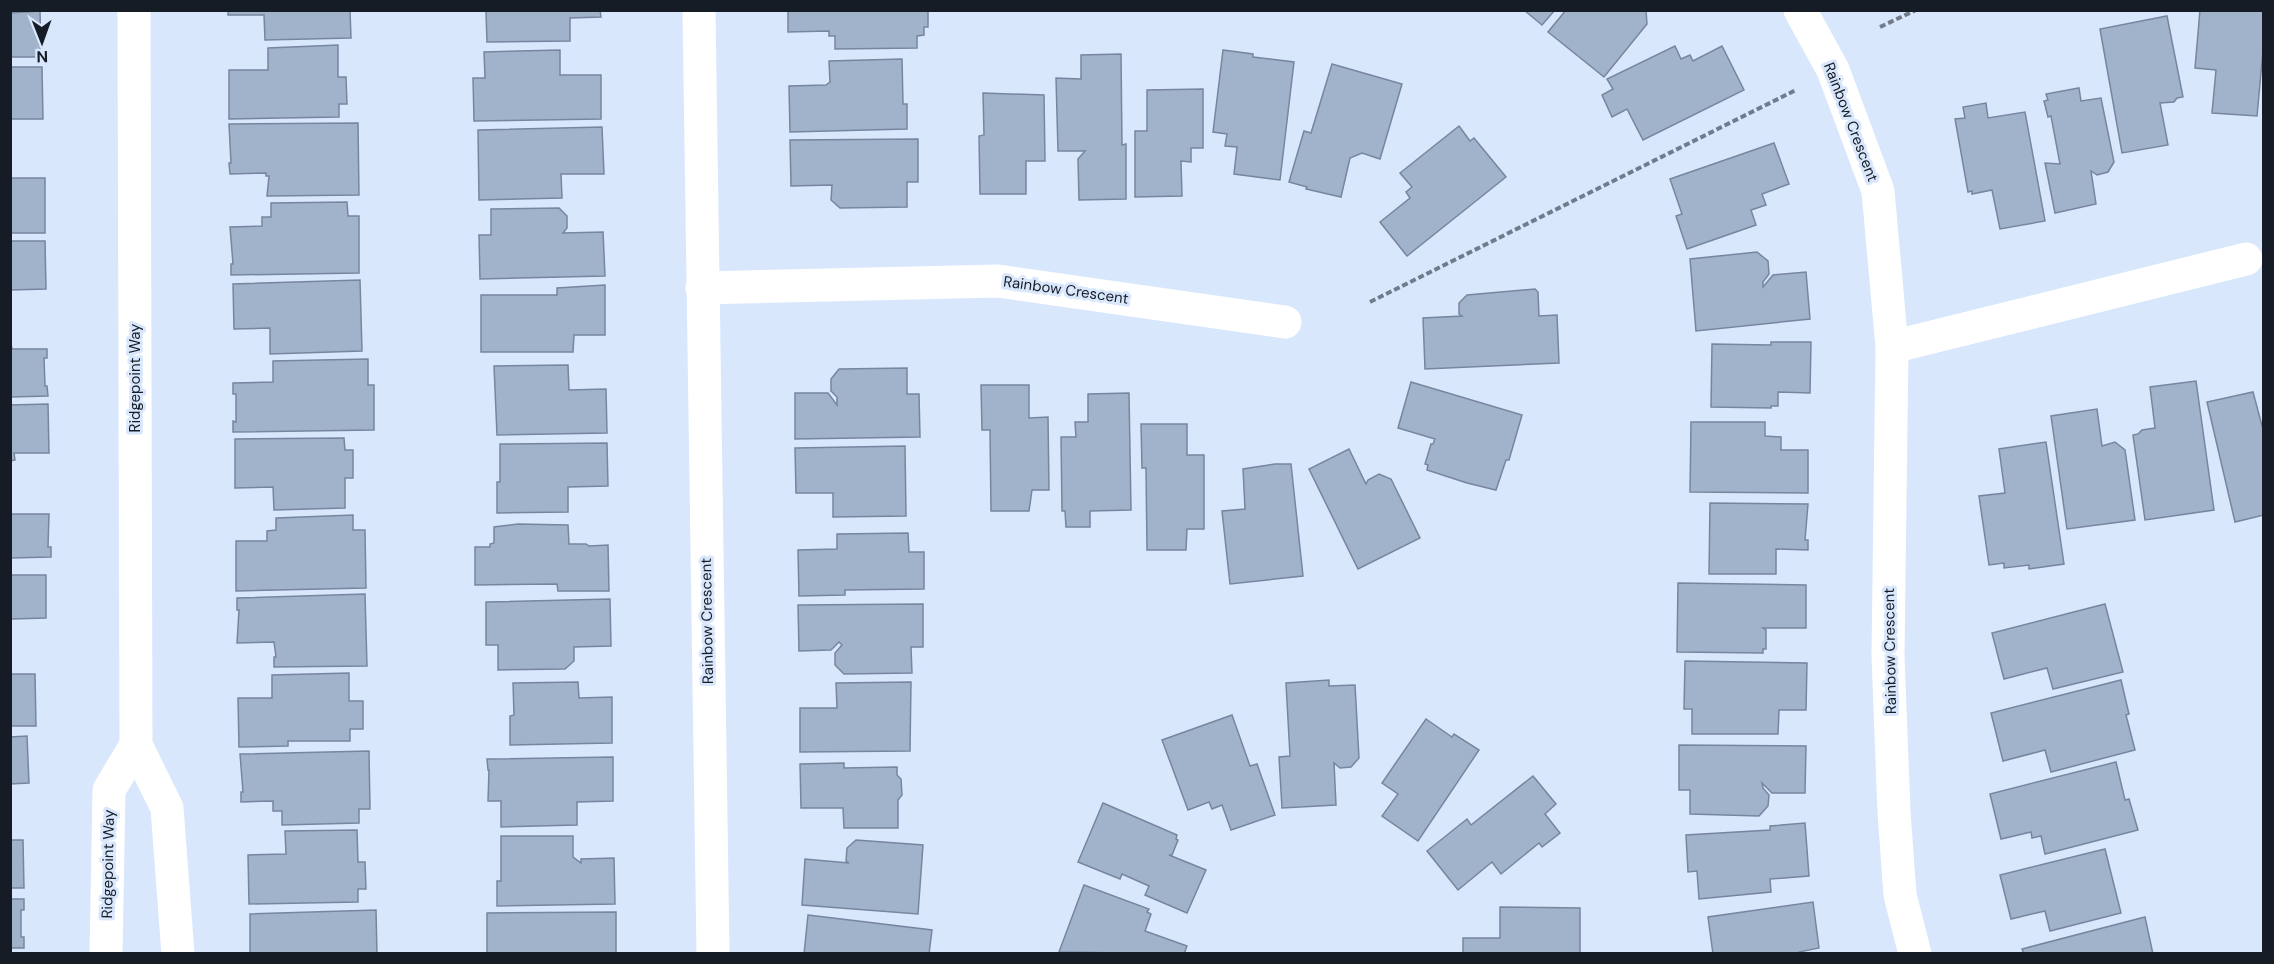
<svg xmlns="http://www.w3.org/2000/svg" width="2274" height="964" font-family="'DM Sans',sans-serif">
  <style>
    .building { fill: #a1b2cb; stroke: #77869f; stroke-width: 1.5 }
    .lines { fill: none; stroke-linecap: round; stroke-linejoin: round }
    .path { stroke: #717b8a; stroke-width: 4; stroke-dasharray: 6 3; stroke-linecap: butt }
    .minor { stroke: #fff; stroke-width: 33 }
    .labels { text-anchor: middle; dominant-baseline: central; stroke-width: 6; stroke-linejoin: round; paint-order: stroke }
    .street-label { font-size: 15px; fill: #161c26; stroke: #d9e7fd }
  </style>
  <rect width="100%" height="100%" fill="#d9e7fd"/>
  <!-- building -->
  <g class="building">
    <polygon points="228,10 350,10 351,38 265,40 264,15 228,15"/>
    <polygon points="483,10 600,10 601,17 570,18 570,41 487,42 486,12"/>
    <polygon points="788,10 923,10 928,11 928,27 924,27 924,35 917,36 917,48 835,49 835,36 829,36 829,31 788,32"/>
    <polygon points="1524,10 1555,10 1542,25"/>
    <polygon points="1566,10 1646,10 1647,24 1604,77 1548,32"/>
    <polygon points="2200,10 2264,10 2264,40 2257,116 2212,113 2216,70 2195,68"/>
    <polygon points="40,11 41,57 10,57 10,13"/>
    <polygon points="2167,16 2183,97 2177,98 2174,102 2160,103 2168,145 2122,153 2100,29"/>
    <polygon points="338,45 338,77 346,77 347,104 339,104 339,117 229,119 229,70 268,70 268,48"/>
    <polygon points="1675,46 1681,59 1690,55 1693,61 1722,46 1744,90 1643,140 1627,109 1612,117 1602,95 1613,89 1607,79"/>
    <polygon points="560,50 560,75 601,75 601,119 474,121 473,78 485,78 484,52"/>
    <polygon points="1223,50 1253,54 1253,57 1294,62 1280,180 1234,174 1237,147 1225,146 1227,134 1213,132"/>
    <polygon points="1121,54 1122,145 1126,144 1126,199 1079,200 1078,159 1085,151 1058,151 1056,78 1081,79 1081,55"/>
    <polygon points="902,59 903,104 907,104 907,129 790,132 789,86 826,85 830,82 829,61"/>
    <polygon points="1332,64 1402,84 1380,159 1362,153 1350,158 1341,197 1306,189 1307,187 1289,182 1304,131 1311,133"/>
    <polygon points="10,67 42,67 43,119 10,119"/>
    <polygon points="2079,88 2081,101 2101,98 2114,162 2108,172 2097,175 2091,171 2096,204 2055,213 2045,163 2060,164 2051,116 2048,117 2044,101 2048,100 2046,94"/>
    <polygon points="1203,89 1203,148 1191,148 1191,162 1181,161 1182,196 1135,197 1135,131 1147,131 1147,90"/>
    <polygon points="983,93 1044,95 1045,161 1026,161 1026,194 980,194 979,136 984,135"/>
    <polygon points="1986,103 1988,118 2025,112 2045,221 2000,229 1992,190 1972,194 1972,191 1968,192 1955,119 1965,118 1963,107"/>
    <polygon points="358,123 359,195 267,196 269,176 266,176 266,173 230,174 229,163 231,163 229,124"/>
    <polygon points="1459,126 1470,141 1474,138 1506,177 1407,256 1380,222 1410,198 1406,192 1412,187 1400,173"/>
    <polygon points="602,127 604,174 561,174 562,198 479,200 478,130"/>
    <polygon points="918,139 918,182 907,182 907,207 840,208 831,200 832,185 791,186 790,140"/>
    <polygon points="1774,143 1789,184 1762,194 1766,205 1751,210 1756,225 1687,249 1676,216 1682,214 1670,179"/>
    <rect x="10" y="178" width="35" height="55"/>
    <polygon points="347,202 348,216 359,216 359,273 231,275 231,264 233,264 230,227 262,226 262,217 271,217 271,203"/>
    <polygon points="559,208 567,216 567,228 563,233 603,232 605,276 480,279 479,235 491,235 491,209"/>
    <polygon points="10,241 45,241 46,289 10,290"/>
    <polygon points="1757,252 1768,261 1769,274 1763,282 1763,287 1773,275 1806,272 1810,319 1696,331 1690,259"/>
    <polygon points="360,280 362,351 270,354 270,328 234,329 233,284"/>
    <polygon points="605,285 605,335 574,335 573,352 481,352 481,295 557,295 557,288"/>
    <polygon points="1535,289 1538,292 1539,316 1557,315 1559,363 1425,369 1423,318 1462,316 1459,314 1459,303 1467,295"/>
    <polygon points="10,340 12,349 47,349 47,358 44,358 45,386 47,386 48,396 10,397"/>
    <polygon points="1771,342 1811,342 1810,393 1778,392 1778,406 1771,406 1771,408 1711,407 1712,344 1771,345"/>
    <polygon points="368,359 368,385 374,385 374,430 233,432 233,421 236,422 236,394 233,394 233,383 273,382 273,361"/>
    <polygon points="568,365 569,390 606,389 607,433 497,435 494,366"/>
    <polygon points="907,368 907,394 919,394 920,437 795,439 795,393 828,393 837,405 837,397 831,391 831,379 839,369"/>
    <polygon points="2196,381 2214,510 2145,520 2133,435 2138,434 2142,430 2155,428 2150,387"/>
    <polygon points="1411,382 1522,415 1509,460 1506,460 1496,490 1467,483 1427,470 1428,465 1425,464 1431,444 1433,444 1435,439 1398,428"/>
    <polygon points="981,385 1029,385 1029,418 1048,417 1049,490 1032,490 1029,511 991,511 990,430 982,430"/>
    <polygon points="2253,392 2264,433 2264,515 2235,522 2207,402"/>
    <polygon points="1129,393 1131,510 1090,511 1090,527 1066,527 1065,511 1062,511 1061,437 1076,437 1075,422 1088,422 1088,394"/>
    <polygon points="48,404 49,453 14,453 15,460 10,461 10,405"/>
    <polygon points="2097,409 2102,446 2115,442 2125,450 2135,520 2067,529 2051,416"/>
    <polygon points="1691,422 1765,422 1765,436 1781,437 1781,450 1808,450 1808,493 1690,492"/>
    <polygon points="1141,424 1187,424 1187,455 1204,455 1204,529 1187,529 1186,550 1147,550 1146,468 1142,468"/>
    <polygon points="344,438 345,450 353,450 353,478 345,478 345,508 274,510 273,487 235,488 235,439"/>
    <polygon points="2046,442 2064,564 2029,569 2029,565 2004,568 2004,563 1989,565 1979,496 2005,493 1999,449"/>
    <polygon points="607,443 608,486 568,487 568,512 497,513 497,482 500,482 500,444"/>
    <polygon points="905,446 906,516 833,517 833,493 796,493 795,448"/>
    <polygon points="1349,449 1366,484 1368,480 1379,474 1391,479 1420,538 1358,569 1309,469"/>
    <polygon points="1275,464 1291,464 1303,576 1230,584 1222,511 1245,509 1243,469"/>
    <polygon points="1710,503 1808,504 1805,540 1808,540 1808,550 1776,549 1776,574 1709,574"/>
    <polygon points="10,514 49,514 48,547 51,547 51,557 10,558"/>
    <polygon points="353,515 353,530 365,530 366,588 236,591 236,541 267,541 267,531 276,530 276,518"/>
    <polygon points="518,524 568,525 569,544 586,544 589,546 608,545 609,591 558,591 557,584 475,585 475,547 490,547 490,544 494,543 494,527"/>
    <polygon points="908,533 909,552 924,552 924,589 845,590 845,595 799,596 798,550 837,549 837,534"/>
    <polygon points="10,575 46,575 46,618 11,619 10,645"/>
    <polygon points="1678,583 1806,585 1806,628 1763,628 1766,630 1766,649 1763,649 1763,653 1677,652"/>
    <polygon points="365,594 367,666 274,667 274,657 276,657 274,642 237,643 239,610 237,610 237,598"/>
    <polygon points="610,599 611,646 574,647 574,661 565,669 498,670 498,645 486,645 486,602"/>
    <polygon points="923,604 923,647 911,647 912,673 844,674 835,665 835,653 842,645 839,642 831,650 799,651 798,605"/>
    <polygon points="2105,604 2123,672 2053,689 2047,668 2004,679 1992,633"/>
    <polygon points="1685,661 1807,663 1806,710 1779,710 1778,734 1692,734 1692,709 1684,709"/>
    <polygon points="349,673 349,701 363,701 363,729 350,729 350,741 288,741 288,746 239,747 238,698 272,698 272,675"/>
    <polygon points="10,674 35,674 36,726 10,726"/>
    <polygon points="1329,680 1329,686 1355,685 1359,758 1351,767 1340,768 1334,763 1336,805 1282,808 1279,757 1290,756 1286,683"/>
    <polygon points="2121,680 2129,714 2126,715 2135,750 2051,772 2045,750 2003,761 1991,713"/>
    <polygon points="578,682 579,698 612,697 612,743 510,745 510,716 514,715 513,683"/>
    <polygon points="911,682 910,751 800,752 800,708 837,708 836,683"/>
    <polygon points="1232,715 1250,766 1257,764 1275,815 1231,830 1222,805 1212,809 1209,802 1188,810 1162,740"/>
    <polygon points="1426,719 1452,737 1454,734 1479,750 1418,841 1382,816 1398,794 1382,783"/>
    <polygon points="27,736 29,783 10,784 10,737"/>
    <polygon points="1679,745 1806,746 1805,793 1772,793 1762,783 1763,788 1769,795 1768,806 1759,816 1690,814 1690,790 1679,790"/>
    <polygon points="369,751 370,809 359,809 359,823 282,825 282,811 273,811 273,801 241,802 241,792 243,792 240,754"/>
    <polygon points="613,757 613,801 577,802 577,825 501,827 501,801 488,801 489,770 488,770 487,759"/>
    <polygon points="2116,762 2125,800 2129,799 2138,830 2045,854 2041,836 2032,838 2031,832 2001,839 1990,794"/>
    <polygon points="844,763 844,768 897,767 897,775 901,779 902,795 898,800 898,828 844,828 843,808 801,808 800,764"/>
    <polygon points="1533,776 1556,804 1545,814 1560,833 1542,847 1539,843 1501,874 1492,862 1458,890 1427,851 1467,819 1471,825"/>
    <polygon points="1103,803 1177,835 1176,839 1178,840 1172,855 1169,855 1206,870 1187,913 1145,895 1149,886 1122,874 1120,879 1078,862"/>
    <polygon points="1805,823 1809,876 1770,879 1771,892 1699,899 1697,871 1688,872 1686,835 1770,830 1770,826"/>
    <polygon points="357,830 358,862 365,862 366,889 358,889 358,902 249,904 248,855 286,854 285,831"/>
    <polygon points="501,836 573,836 573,857 581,863 581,859 614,858 615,904 497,906 497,881 501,881"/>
    <polygon points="10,840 23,840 24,888 10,888"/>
    <polygon points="856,840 923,845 918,914 802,905 805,859 849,863 846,861 847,848"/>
    <polygon points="2105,849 2121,913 2050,931 2045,911 2011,919 2000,875"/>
    <polygon points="1084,885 1149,909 1147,912 1151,914 1145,931 1187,946 1184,954 1059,952"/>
    <polygon points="10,899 24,899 24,910 21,910 21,937 24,937 24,948 10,948"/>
    <polygon points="1813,902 1819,948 1799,952 1799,954 1713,954 1708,917"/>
    <polygon points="1500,907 1580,908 1580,954 1463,954 1463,938 1500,938"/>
    <polygon points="376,910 377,954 250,954 250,914"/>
    <polygon points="616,912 616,954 487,954 487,913"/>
    <polygon points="808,915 932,930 929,954 804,954"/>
    <polygon points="2145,917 2153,954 2024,954 2022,949"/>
  </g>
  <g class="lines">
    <!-- path -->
    <g class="path">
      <polyline points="1880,27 1916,10"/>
      <polyline points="1370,302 1796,90"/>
    </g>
    <!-- minor -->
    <g class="minor">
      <polyline points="134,10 136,745 167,808 178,954"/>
      <polyline points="699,10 713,954"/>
      <polyline points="1800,10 1833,70 1878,191 1892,347 1888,656 1894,812 1900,895 1915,954"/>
      <polyline points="702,288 998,281 1285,322"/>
      <polyline points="1892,347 2246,259"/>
      <polyline points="106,954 109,790 136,745"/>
    </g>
  </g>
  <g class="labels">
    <!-- street labels -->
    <g class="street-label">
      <text transform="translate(1851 122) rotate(69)">Rainbow Crescent</text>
      <text transform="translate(1066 290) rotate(8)">Rainbow Crescent</text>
      <text transform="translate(135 378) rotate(-90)">Ridgepoint Way</text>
      <text transform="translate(707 621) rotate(-91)">Rainbow Crescent</text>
      <text transform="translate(1890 651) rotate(-91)">Rainbow Crescent</text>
      <text transform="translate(108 864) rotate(-89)">Ridgepoint Way</text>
    </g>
  </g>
  <!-- border -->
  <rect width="2274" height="964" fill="none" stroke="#161c26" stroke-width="24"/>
  <!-- north arrow -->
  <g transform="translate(42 42) rotate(179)" stroke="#d9e7fd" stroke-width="4.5" paint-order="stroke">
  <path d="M0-4.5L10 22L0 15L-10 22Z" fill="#161c26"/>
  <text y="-9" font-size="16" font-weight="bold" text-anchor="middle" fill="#161c26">N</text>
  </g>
</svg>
